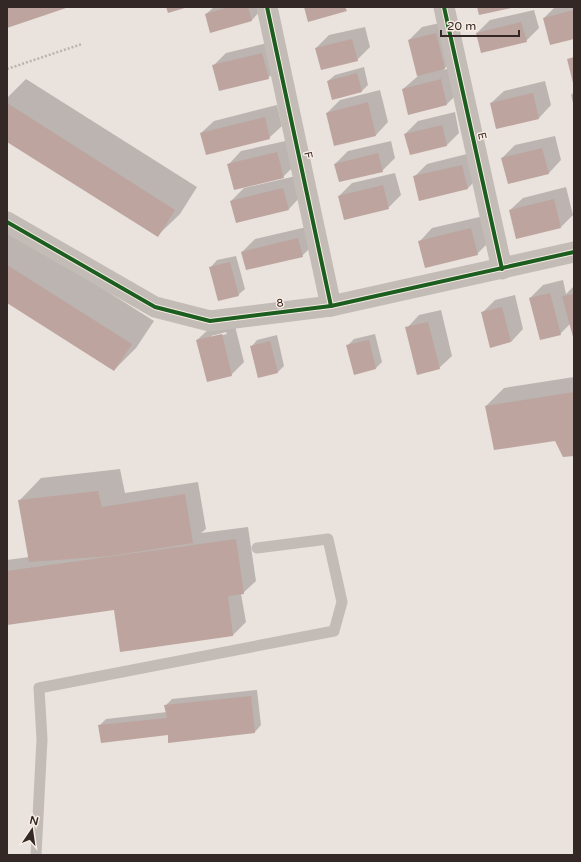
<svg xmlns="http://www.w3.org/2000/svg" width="581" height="862" font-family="'Varela Round',sans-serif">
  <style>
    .shadow { fill: #0003; fill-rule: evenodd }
    .building { fill: #bda49f }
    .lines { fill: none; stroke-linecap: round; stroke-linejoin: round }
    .path { stroke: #bbb3af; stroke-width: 2.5; stroke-dasharray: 2 2; stroke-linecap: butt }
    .lane { stroke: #c3bbb6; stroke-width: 11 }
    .street { stroke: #c3bbb6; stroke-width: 21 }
    .cycleway-casing { stroke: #f8ece3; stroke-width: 6 }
    .cycleway { stroke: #1b5e20; stroke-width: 4 }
    .labels { text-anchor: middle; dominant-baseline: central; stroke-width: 3; stroke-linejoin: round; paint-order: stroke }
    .street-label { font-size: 11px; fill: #332825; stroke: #f8ece3 }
  </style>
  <rect width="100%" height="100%" fill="#eae2dd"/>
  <!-- shadow -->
  <g class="shadow">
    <polygon points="214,7 264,7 252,20 211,32 206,14"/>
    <polygon points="555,7 574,7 574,38 544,18"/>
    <polygon points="534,10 539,28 526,41 477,33 490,20"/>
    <polygon points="449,21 457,56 443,70 454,67 460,91 447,104 409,113 403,89 418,76 409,40 422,27"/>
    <polygon points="365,27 370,47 357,60 316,48 329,35"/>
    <polygon points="275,41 281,66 268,78 213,66 226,53"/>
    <polygon points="364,67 368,85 362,91 328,81 335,75"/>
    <polygon points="26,79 197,187 180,214 157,236 7,140 7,98"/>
    <polygon points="545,81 551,105 539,118 497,128 491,103 504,91"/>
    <polygon points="380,90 388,122 376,135 327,113 340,100"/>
    <polygon points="574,92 574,107 571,95"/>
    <polygon points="277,105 282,126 269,138 201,133 214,121"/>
    <polygon points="455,112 459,133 447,145 405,134 418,121"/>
    <polygon points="555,136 561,160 549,173 502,158 515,145"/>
    <polygon points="290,140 296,164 283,177 229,164 241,151"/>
    <polygon points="391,141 395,158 382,171 335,164 348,151"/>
    <polygon points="475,152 481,175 468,188 420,200 414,177 427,164"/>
    <polygon points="395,173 401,195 388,208 339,196 352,183"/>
    <polygon points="296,176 301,196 289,209 231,201 244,188"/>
    <polygon points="566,187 573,215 561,227 510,210 523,198"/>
    <polygon points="484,216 490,241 477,254 420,241 432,228"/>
    <polygon points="311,226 315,243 302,256 242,252 255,239"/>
    <polygon points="7,228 154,321 136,348 114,370 7,302"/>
    <polygon points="236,256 245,289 238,295 211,267 217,260"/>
    <polygon points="563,280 566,294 574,286 574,336 570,324 560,334 530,298 543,285"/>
    <polygon points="515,295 523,329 511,342 482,313 495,300"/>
    <polygon points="441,310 452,356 439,368 407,328 419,315"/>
    <path d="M234 322 244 362 231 375 197 340 210 328ZM226 332 227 334 211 338V336Z"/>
    <polygon points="375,334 382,362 376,368 347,346 354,339"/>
    <polygon points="277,335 284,366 278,372 258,377 251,347 257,340"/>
    <polygon points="574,377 574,455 555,440 486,406 504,388"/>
    <polygon points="120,469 125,493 198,482 206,529 201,533 248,527 256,581 243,593 241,594 246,622 233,635 115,609 7,624 7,560 29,557 19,501 41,478"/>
    <polygon points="257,690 261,725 255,732 169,734 99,726 106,719 167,712 166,705 172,699"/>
  </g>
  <!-- building -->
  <g class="building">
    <polygon points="7,7 69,7 7,28"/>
    <polygon points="166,7 188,7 168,13"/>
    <polygon points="229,7 248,7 252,21 210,33 205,14"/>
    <polygon points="304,7 345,7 347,11 308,22"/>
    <polygon points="477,7 511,7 511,8 479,15"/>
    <polygon points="574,10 574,39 550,45 543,18"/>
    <polygon points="521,22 527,42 481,53 476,33"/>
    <polygon points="436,33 445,69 417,76 408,40"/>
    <polygon points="352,39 358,61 321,70 315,48"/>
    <polygon points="262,53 269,79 219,91 212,65"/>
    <polygon points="574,57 574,83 573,83 567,59"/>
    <polygon points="357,73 362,92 332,100 327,81"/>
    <polygon points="441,79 447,105 408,115 402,89"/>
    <polygon points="533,93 539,119 496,129 490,103"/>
    <polygon points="368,102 376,136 334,146 326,113"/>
    <polygon points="7,103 175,210 158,237 7,142"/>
    <polygon points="265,117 270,139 206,155 200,133"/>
    <polygon points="442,125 447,146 410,155 404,134"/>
    <polygon points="542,148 549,174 508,184 501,158"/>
    <polygon points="277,152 284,178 234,190 227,164"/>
    <polygon points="378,153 383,172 339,182 334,164"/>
    <polygon points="462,165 468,189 419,201 413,176"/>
    <polygon points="383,185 389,209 344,220 338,196"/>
    <polygon points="283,188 289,210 236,223 230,201"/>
    <polygon points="554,199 561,228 516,239 509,210"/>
    <polygon points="471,228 478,255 425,268 418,241"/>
    <polygon points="298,238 303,257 246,270 241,252"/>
    <polygon points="230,262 239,296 218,301 209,267"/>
    <polygon points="7,265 132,344 114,371 7,303"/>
    <polygon points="550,293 561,335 540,340 529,298"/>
    <polygon points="574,294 574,337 573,337 562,296"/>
    <polygon points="502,307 511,342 490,348 481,312"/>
    <polygon points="428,322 440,369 417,375 405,327"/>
    <polygon points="222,334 232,376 207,382 196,340"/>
    <polygon points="369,340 376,369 354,375 346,345"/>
    <polygon points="270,341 278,373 258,378 250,346"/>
    <polygon points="574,392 574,456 563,457 555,441 494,450 485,406"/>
    <polygon points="98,491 102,507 185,494 193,543 110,556 29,562 18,500"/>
    <polygon points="236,539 244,594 228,596 233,636 120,652 114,610 7,625 7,571"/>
    <polygon points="251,696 255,733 168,743 168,735 101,743 98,725 167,718 164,705"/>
  </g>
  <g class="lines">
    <!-- path -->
    <polyline class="path" points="7,69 82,44"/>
    <!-- lane -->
    <polyline class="lane" points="36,855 42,739 39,688 334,631 342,602 328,539 257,548"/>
    <!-- street -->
    <g class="street">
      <polyline points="267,7 331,306"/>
      <polyline points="444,7 502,269"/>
      <polyline points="7,222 155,307 210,321 331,306 574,252"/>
    </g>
    <!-- cycleway casing -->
    <g class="cycleway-casing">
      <g id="cycleway">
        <polyline points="267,7 331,306"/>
        <polyline points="444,7 502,269"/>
        <polyline points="7,222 155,307 210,321 331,306 574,252"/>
      </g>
    </g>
    <!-- cycleway -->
    <use href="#cycleway" class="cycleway"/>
  </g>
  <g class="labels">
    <!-- street labels -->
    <g class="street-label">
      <text transform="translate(482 136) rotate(77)">E</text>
      <text transform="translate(308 155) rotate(78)">F</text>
      <text transform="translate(280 303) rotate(-7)">8</text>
    </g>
  </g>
  <!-- border -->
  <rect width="581" height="862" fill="none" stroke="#332825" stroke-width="16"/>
  <!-- north arrow -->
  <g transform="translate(32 830) rotate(13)" stroke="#f8ece3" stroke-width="3" paint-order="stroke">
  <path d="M0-3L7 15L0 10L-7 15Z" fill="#332825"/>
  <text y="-6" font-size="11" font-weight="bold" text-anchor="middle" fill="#332825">N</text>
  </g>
  <!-- scale -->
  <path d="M441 30v6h78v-6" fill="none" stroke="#332825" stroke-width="2"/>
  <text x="447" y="30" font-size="12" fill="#332825" stroke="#f8ece3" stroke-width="3" paint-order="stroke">20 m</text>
</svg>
